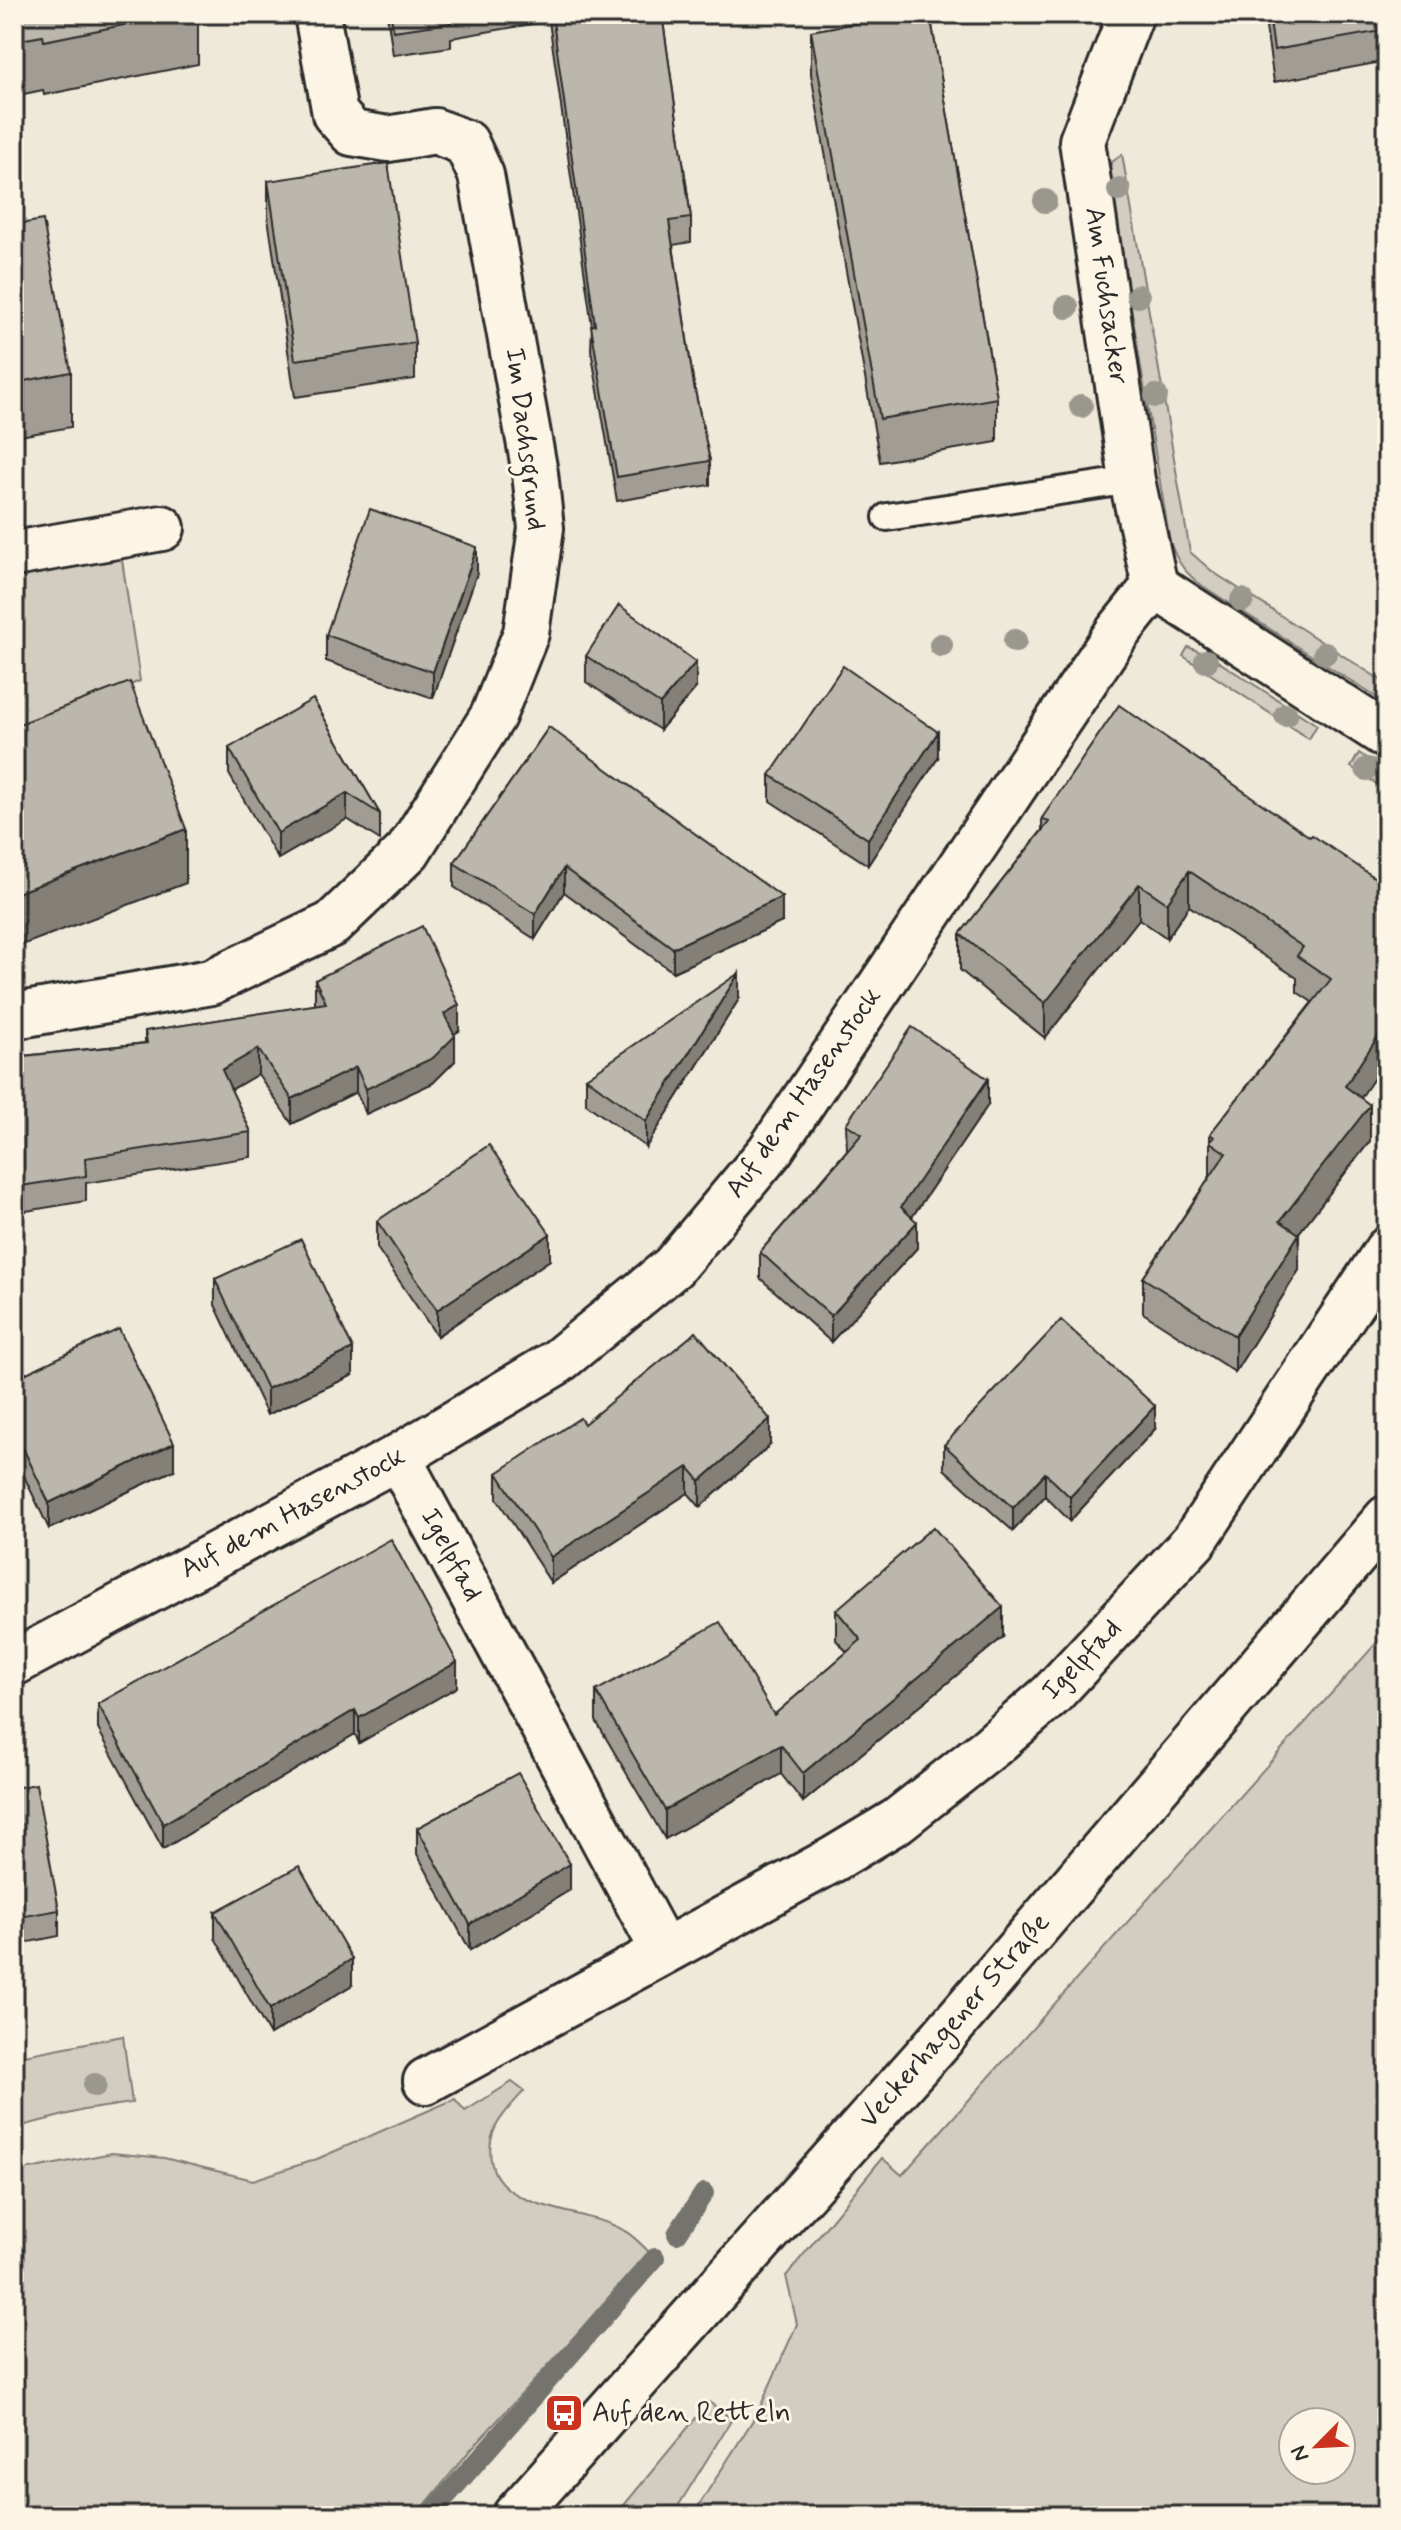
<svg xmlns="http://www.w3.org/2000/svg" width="1401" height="2530" font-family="Mynerve,sans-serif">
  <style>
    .green { fill: #d2cdc0; stroke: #7e7c76; stroke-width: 2; fill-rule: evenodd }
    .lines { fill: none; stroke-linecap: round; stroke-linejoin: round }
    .stream { stroke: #75736d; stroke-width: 20 }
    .service-casing { stroke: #2b2b2b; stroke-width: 32 }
    .minor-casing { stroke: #2b2b2b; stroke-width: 50 }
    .tertiary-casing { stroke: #2b2b2b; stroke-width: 50 }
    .service { stroke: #fcf5e5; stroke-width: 26 }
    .minor { stroke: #fcf5e5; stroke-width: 44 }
    .tertiary { stroke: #fcf5e5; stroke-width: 44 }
    .tree { fill: #9a978e }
    .wall { fill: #a29d94; stroke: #2b2b2b; stroke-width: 2 }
    .shaded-wall { fill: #848078; stroke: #2b2b2b; stroke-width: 2 }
    .building { fill: #bcb7ac; stroke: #2b2b2b; stroke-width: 2 }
    .labels { text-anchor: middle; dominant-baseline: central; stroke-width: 6; stroke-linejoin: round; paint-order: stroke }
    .street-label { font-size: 28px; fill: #2b2b2b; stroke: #fcf5e5 }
    .poi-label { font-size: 28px; fill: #2b2b2b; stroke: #fcf5e5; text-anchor: start }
  </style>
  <rect width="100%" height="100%" fill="#efe9da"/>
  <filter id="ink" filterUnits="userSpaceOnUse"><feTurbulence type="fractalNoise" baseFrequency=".0125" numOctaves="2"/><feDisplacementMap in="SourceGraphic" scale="16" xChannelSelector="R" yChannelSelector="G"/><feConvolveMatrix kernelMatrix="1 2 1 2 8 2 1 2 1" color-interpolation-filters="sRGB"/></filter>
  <g filter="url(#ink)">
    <!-- green -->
    <g class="green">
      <path d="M1122 154 1190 552 1213 572 1387 684V704L1204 587C1186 574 1178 564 1170 542L1109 175 1111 163Z"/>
      <polygon points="121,553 140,681 14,731 14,572"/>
      <polygon points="1188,647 1208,655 1317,725 1309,739 1183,656"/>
      <polygon points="1359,753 1387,772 1387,791 1351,767"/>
      <path d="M1387 1631V2516H692L758 2412 797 2324 786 2276 882 2158 902 2175ZM1341 2422V2470H1293V2422Z"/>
      <polygon points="123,2036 132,2103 84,2110 14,2128 14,2057"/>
      <path d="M512 2082 524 2091C503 2114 484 2132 492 2165 503 2211 587 2209 623 2230 633 2235 643 2246 651 2254L472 2448 416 2516H14V2172L112 2153 164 2158 253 2180 317 2159 455 2099 465 2111Z"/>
      <polygon points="709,2402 732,2419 672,2516 615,2516"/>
    </g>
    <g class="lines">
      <!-- stream -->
      <g class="stream">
        <polyline points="677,2234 704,2193"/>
        <polyline points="429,2516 655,2258"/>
      </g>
      <!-- service casing -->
      <g class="service-casing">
        <polyline id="service" points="887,517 1132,480"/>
      </g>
      <!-- minor casing -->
      <g class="minor-casing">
        <g id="minor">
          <polyline points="1131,14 1082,141 1132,480 1155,586"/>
          <polyline points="14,554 162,528"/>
          <polyline points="1155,586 1387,736"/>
          <polyline points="14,1016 211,982 332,924 408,851 493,716 526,633 541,528 535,473 481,175 466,143 435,131 388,139 352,133 335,114 317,14"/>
          <polyline points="398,1457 663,1950"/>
          <polyline points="14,1663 398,1457 557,1362 673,1267 770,1151 1117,633 1155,586"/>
          <polyline points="426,2081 834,1859 897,1821 992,1746 1051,1695 1194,1541 1387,1250"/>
        </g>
      </g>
      <!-- tertiary casing -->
      <g class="tertiary-casing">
        <polyline id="tertiary" points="515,2516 941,2039 1387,1518"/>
      </g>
      <!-- service -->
      <use href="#service" class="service"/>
      <!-- minor -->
      <use href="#minor" class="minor"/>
      <!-- tertiary -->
      <use href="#tertiary" class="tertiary"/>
    </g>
    <!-- trees -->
    <g class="tree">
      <circle cx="1119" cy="190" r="12"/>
      <circle cx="1045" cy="201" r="12"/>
      <circle cx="1138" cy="296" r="12"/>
      <circle cx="1067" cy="307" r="12"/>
      <circle cx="1156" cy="396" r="12"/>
      <circle cx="1081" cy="406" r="12"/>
      <circle cx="1242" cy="600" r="12"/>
      <circle cx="1015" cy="641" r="12"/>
      <circle cx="941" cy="645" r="12"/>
      <circle cx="1325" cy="653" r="12"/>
      <circle cx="1206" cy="661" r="12"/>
      <circle cx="1286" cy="715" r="12"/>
      <circle cx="1367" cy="769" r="12"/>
      <circle cx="95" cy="2085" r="12"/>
    </g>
    <!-- wall -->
    <g class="wall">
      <polygon points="14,14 198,14 198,64 44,95 43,90 14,96"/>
      <polygon points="387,14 662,14 691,218 691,242 673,245 694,386 710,461 710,485 617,501 591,350 592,326 549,21 451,38 451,47 393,55"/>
      <polygon points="859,14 930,14 997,398 997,442 880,462 811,74 811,31 861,22"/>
      <polygon points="1264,14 1387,14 1387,61 1274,82"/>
      <polygon points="268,181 415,343 415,379 295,397 268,218"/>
      <polygon points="14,225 71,372 71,427 14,437"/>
      <polygon points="477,573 433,698 326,661 326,635"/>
      <polygon points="586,656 696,688 660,730 586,682"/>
      <polygon points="313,699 380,814 380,840 347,819 278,859 229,774 229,748"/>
      <polygon points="549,727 782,922 673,972 564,892 535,939 454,887 454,863"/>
      <polygon points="938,758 868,865 770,801 770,775"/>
      <polygon points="1042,818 1310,837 1370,1141 1298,1234 1299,1270 1235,1372 1143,1313 1143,1278 1210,1176 1210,1134 1312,1002 1297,992 1297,978 1189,906 1167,938 1139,919 1045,1038 960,970 960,934 1042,830"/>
      <polygon points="315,980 459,1031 454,1034 455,1061 433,1083 366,1114 356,1092 292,1124 258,1074 231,1090 251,1132 251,1157 86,1183 86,1201 14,1213 14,1057 145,1043 145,1031 315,1005"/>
      <polygon points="739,999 646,1147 586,1104 586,1078"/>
      <polygon points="988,1105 912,1217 917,1248 831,1342 760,1278 760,1252 847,1150 846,1124"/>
      <polygon points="377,1221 550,1260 437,1336 377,1248"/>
      <polygon points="215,1279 353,1375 267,1415 215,1305"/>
      <polygon points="14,1379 174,1470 49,1529 14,1455"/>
      <polygon points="584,1424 770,1445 700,1507 688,1493 551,1583 497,1499 497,1473"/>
      <polygon points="1155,1429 1070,1521 1045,1496 1013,1531 944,1469 944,1445"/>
      <polygon points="836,1610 1003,1637 803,1802 781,1774 665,1839 596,1721 596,1691 774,1715 847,1652 836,1640"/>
      <polygon points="457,1687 359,1743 355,1734 163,1849 98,1729 98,1704"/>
      <polygon points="14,1788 59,1910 59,1936 14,1945"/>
      <polygon points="417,1828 570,1890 470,1950 417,1854"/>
      <polygon points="215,1912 352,1985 270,2035 215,1938"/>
    </g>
    <!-- shaded-wall -->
    <g class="shaded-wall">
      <polygon points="477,547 477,573 433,698 433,672"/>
      <polygon points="696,662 696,688 660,730 660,704"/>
      <polygon points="938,732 938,758 868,865 868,839"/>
      <polygon points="347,793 347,819 278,859 278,833"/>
      <polygon points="186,829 186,883 14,948 14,894"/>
      <polygon points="564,868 564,892 535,939 535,914"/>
      <polygon points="1189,871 1189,906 1167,938 1167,903"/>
      <polygon points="1139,884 1139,919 1045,1038 1045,1003"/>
      <polygon points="782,897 782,922 673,972 673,948"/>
      <polygon points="739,973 739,999 646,1147 646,1121"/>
      <polygon points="459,1005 459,1031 444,1040 444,1014"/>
      <polygon points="1387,1023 1387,1059 1345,1121 1345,1086"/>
      <polygon points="455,1036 455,1061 433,1083 366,1114 366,1089"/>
      <polygon points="258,1049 258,1074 222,1095 222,1070"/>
      <polygon points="356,1067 356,1092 292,1124 292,1099"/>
      <polygon points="988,1079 988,1105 901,1233 901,1207"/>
      <polygon points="1370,1105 1370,1141 1280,1257 1280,1221"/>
      <polygon points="917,1222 917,1248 831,1342 831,1316"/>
      <polygon points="550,1234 550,1260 437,1336 437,1310"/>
      <polygon points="1299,1234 1299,1270 1235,1372 1235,1336"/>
      <polygon points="353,1349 353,1375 267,1415 267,1389"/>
      <polygon points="1155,1406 1155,1429 1070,1521 1070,1497"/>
      <polygon points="770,1419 770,1445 700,1507 700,1481"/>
      <polygon points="174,1443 174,1470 49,1529 49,1503"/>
      <polygon points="688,1467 688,1493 551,1583 551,1557"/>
      <polygon points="1045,1473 1045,1496 1013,1531 1013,1508"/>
      <polygon points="1003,1607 1003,1637 803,1802 803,1773"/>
      <polygon points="457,1662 457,1687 359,1743 359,1718"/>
      <polygon points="355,1710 355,1734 163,1849 163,1824"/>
      <polygon points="781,1745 781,1774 665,1839 665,1810"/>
      <polygon points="570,1864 570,1890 470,1950 470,1924"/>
      <polygon points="352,1959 352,1985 270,2035 270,2009"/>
    </g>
    <!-- building -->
    <g class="building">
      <polygon points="14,14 178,14 44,41 43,36 14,41"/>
      <polygon points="391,14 452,14 449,15 451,23 393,31"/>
      <polygon points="552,14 662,14 691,218 669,221 694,386 710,461 617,477 591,326 595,325"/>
      <polygon points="866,14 930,14 997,398 880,419 811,31 868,21"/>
      <polygon points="1269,14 1387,14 1387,30 1274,50"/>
      <polygon points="388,163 415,343 295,360 268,181"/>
      <polygon points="43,220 71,372 14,383 14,225"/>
      <polygon points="370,509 477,547 433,672 326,635"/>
      <polygon points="619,605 696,662 660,704 586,656"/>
      <polygon points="843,666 938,732 868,839 770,775"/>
      <polygon points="130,682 186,829 14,894 14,726"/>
      <polygon points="313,699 380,814 347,793 278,833 229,748"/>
      <polygon points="1119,705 1310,837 1312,835 1387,886 1387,1023 1345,1086 1370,1105 1280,1221 1299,1234 1235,1336 1143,1278 1226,1153 1210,1142 1214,1137 1210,1134 1331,979 1297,956 1303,947 1189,871 1167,903 1139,884 1045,1003 960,934 1049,822 1042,818"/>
      <polygon points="549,727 782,897 673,948 564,868 535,914 454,863"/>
      <polygon points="422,926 459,1005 444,1014 455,1036 433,1058 366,1089 356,1067 292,1099 258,1049 222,1070 251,1132 85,1158 86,1176 14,1187 14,1057 147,1043 145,1031 326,1003 315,980"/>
      <polygon points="739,973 646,1121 586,1078"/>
      <polygon points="912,1027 988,1079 901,1207 917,1222 831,1316 760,1252 862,1134 846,1124"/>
      <polygon points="489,1145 550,1234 437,1310 377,1221"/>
      <polygon points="301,1239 353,1349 267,1389 215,1279"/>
      <polygon points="1061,1320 1155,1406 1070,1497 1045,1473 1013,1508 944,1445"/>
      <polygon points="119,1329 174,1443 49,1503 14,1429 14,1379"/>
      <polygon points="696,1332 770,1419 700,1481 688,1467 551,1557 497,1473 580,1418 584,1424"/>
      <polygon points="933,1527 1003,1607 803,1773 781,1745 665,1810 596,1691 720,1622 774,1715 861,1640 836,1610"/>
      <polygon points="391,1539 457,1662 359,1718 355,1710 163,1824 98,1704"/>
      <polygon points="518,1773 570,1864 470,1924 417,1828"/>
      <polygon points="36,1784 59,1910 14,1918 14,1788"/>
      <polygon points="299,1866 352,1959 270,2009 215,1912"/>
    </g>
  </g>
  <!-- icons -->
  <defs>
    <g id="bus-square" transform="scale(2)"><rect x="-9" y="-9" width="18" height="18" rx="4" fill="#c8321e" stroke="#fcf5e5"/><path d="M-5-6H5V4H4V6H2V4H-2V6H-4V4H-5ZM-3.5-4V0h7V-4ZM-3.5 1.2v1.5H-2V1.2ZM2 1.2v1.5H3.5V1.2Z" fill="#fff"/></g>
  </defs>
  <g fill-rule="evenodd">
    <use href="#bus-square" x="564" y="2413"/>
  </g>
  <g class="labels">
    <!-- street labels -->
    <g class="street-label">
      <text transform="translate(1106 296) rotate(82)">Am Fuchsacker</text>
      <text transform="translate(525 439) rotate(83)">Im Dachsgrund</text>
      <text transform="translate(804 1093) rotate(-55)">Auf dem Hasenstock</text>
      <text transform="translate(293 1513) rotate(-28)">Auf dem Hasenstock</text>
      <text transform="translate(451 1555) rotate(62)">Igelpfad</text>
      <text transform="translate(1082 1660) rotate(-46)">Igelpfad</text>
      <text transform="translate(955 2021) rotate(-49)">Veckerhagener Straße</text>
    </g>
    <!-- poi labels -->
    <g class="poi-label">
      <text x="592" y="2413">Auf den Retteln</text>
    </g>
  </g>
  <!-- margin -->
  <rect width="1401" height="2530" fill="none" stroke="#fcf5e5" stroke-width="48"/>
  <rect x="24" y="24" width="1353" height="2482" fill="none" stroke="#2b2b2b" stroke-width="3" filter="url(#ink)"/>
  <!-- north arrow -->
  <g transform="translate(1317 2446) rotate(246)"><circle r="38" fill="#fcf5e5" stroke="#a8a49b" stroke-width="2"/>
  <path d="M0-6L14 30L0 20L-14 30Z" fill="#c8321e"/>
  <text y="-12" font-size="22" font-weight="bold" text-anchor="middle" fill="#2b2b2b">N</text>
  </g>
</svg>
